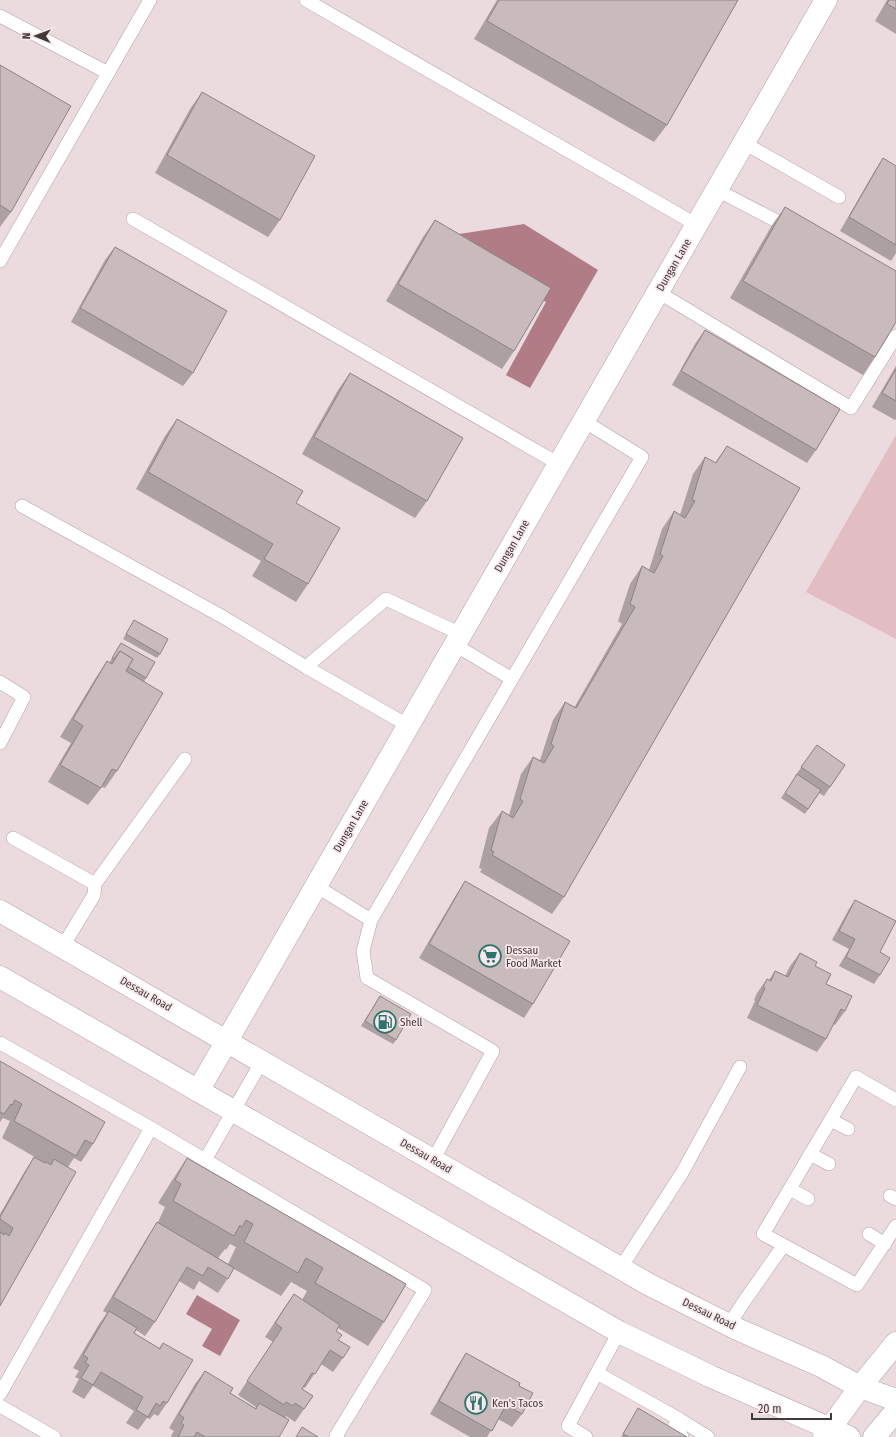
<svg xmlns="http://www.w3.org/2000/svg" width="896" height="1437" font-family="'Fira Sans Condensed',sans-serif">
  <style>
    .green { fill: #e3bdc4 }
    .water { fill: #b07c86 }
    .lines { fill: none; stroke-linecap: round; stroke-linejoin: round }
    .lane-casing { stroke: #b1a2a5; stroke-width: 14 }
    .street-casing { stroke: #b1a2a5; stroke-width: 23 }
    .secondary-casing { stroke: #b1a2a5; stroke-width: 23 }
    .lane { stroke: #fff; stroke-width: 13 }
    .street { stroke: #fff; stroke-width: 22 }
    .secondary { stroke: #fff; stroke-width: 22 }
    .wall { fill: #ada0a2; fill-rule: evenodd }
    .building { fill: #c9babc; stroke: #8d8284 }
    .labels { text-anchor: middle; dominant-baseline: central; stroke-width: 3.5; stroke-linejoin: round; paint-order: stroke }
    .street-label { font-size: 11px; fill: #403a3b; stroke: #f8e8eb }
    .poi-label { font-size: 11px; fill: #403a3b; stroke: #f8e8eb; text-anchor: start }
  </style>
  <rect width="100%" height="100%" fill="#ebdbde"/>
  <!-- green -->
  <polygon class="green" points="896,435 896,639 806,592"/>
  <!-- water -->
  <g class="water">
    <polygon points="524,224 598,270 530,388 506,375 546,302 439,241 459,234"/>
    <polygon points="197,1295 240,1320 220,1356 202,1346 212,1329 186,1314"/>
  </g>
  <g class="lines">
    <!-- lane casing -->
    <g class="lane-casing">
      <g id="lane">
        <polyline points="306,0 697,225"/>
        <polyline points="0,16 108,73"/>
        <polyline points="744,143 839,197"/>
        <polyline points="717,190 790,228"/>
        <polyline points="133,219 559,464"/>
        <polyline points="0,261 150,0"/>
        <polyline points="658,292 851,408 896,336"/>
        <polyline points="22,506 223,617 306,667"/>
        <polyline points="455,645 512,679"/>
        <polyline points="0,682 24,697 0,743"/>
        <polyline points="409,726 306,667 386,599 461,634"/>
        <polyline points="13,838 95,884 94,895 63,946"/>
        <polyline points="95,884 185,759"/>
        <polyline points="316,886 371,920 363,951 367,978 493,1051 433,1160"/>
        <polyline points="371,920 642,457 584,421"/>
        <polyline points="0,1043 151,1128 425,1290 336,1436 338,1437"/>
        <polyline points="896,1100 856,1077 763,1234 857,1285 896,1226"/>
        <polyline points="831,1120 848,1129"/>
        <polyline points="810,1154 829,1164"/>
        <polyline points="205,1160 262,1061"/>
        <polyline points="790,1189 808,1199"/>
        <polyline points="890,1196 896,1199"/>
        <polyline points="869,1234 885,1244"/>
        <polyline points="620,1269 682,1173 740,1067"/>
        <polyline points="729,1325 743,1303 783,1246"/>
        <polyline points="597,1373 679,1419 708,1437"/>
        <polyline points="0,1394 151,1128"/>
        <polyline points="0,1406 54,1437"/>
        <polyline points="675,1425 682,1437"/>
        <polyline points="586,1437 568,1426 619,1332"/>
      </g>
    </g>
    <!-- street casing -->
    <g class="street-casing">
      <g id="street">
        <polyline points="198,1091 826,0"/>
        <polyline points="860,1387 896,1343"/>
      </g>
    </g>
    <!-- secondary casing -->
    <g class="secondary-casing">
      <g id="secondary">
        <polyline points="0,911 648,1284 737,1329 821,1366 860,1387 896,1400"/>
        <polyline points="0,977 619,1332 712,1377 849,1437"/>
        <polyline points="824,1437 860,1387"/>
        <polyline points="874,1437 896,1411"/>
      </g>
    </g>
    <!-- lane -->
    <use href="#lane" class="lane"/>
    <!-- street -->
    <use href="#street" class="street"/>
    <!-- secondary -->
    <use href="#secondary" class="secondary"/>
  </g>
  <!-- wall -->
  <g class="wall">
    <polygon points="497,0 738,0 667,125 654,142 474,39"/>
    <polygon points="887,0 896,0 896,34 875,21"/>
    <polygon points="0,65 11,212 0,227"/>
    <polygon points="202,92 280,220 268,237 155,173 190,109"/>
    <polygon points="883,158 896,166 896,253 891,261 840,231 874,172"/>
    <polygon points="785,207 875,357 863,375 730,298 772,225"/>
    <polygon points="435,220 514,351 502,369 386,301 423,237"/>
    <polygon points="115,247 193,373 183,386 71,322 105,260"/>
    <polygon points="705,330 816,450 807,463 672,385 695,344"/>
    <polygon points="896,366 896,419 895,420 872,407"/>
    <polygon points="350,373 427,501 415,518 302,454 338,390"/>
    <polygon points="177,419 296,503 308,584 296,602 252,576 261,561 136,489 165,436"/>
    <polygon points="727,446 564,897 552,914 480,872 482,869 479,868 489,828 502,811 509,815 521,774 533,757 540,760 553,720 565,702 574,708 622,624 618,621 630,584 642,566 649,570 662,529 674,511 680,515 693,474 705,457 715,463"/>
    <polygon points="134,620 160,654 157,658 123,639"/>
    <polygon points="121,643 146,678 144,682 117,771 105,788 102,787 88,805 48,782 71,743 60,737 95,679 107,661 109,663"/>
    <polygon points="817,745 845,765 824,796 819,793 805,814 781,798 796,777 795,776"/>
    <polygon points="465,881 533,1004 524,1018 419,958 456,895"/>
    <polygon points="855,900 880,952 880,975 874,984 839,966 849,949 832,940 849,909"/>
    <polygon points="800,953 815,966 826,984 845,1011 835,1025 833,1024 826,1039 817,1052 747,1018 755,1001 754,1000 757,993 767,979 769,980 775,971 785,976 790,966"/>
    <polygon points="380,996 396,1040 393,1044 361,1026"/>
    <polygon points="0,1061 93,1144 81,1162 74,1158 68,1167 0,1306 0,1214 25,1171 34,1157 45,1163 2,1138 10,1121 3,1118 0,1122"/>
    <path d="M187 1158 406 1284 384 1322 368 1346 338 1328 336 1331 338 1340 343 1358 333 1372 321 1364 305 1388 303 1387 302 1389 313 1396 295 1422 286 1416 285 1418 279 1437H172L171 1436 174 1431 169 1428 195 1384 205 1371 230 1393 255 1408 256 1407 238 1395 273 1342 265 1337 284 1308 294 1294 302 1300 307 1291 291 1282 281 1296 234 1269 218 1293 199 1281 194 1290 179 1281 155 1322 145 1336 136 1330 134 1333 159 1348 163 1343 167 1403 158 1416 154 1414 150 1419 147 1418 138 1430 126 1423 134 1411 93 1386 84 1399 72 1392 79 1379 75 1377 79 1371 73 1368 99 1324 107 1313 103 1311 148 1236 158 1222 165 1207 158 1203 171 1182ZM230 1244 236 1247 228 1264 218 1258 225 1249 226 1250Z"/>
    <polygon points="466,1353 522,1414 512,1427 498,1419 487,1437 470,1437 430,1414 457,1367"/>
    <polygon points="638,1408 687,1437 621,1437"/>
  </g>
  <!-- building -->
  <g class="building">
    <polygon points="499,0 738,0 667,125 487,21"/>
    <polygon points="889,0 896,0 896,9 887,4"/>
    <polygon points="0,65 71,106 11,212 0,205"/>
    <polygon points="202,92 315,156 280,220 167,155"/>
    <polygon points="883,158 896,166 896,245 849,217"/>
    <polygon points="785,207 896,271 896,322 875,357 743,281"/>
    <polygon points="435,220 551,288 514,351 398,284"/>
    <polygon points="115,247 227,311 193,373 80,308"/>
    <polygon points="705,330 840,409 816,450 681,371"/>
    <polygon points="896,369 896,401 882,393"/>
    <polygon points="350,373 463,438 427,501 314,437"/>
    <polygon points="177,419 303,491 296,503 340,528 308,584 264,559 273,544 148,472"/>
    <polygon points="727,446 800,488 564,897 492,855 494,852 491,850 502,811 513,818 523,801 520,799 533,757 544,763 554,746 551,744 565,702 576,708 635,607 630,604 642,566 654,573 663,556 660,554 674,511 685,518 695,501 692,500 705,457 716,463"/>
    <polygon points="134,620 168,639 160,654 126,634"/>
    <polygon points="121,643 155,662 146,678 128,667 133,659 120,651 114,659 112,658"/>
    <polygon points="120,651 133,659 126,671 163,693 117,771 112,769 101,788 60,765 83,726 73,719 107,661 112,664"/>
    <polygon points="817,745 845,765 830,787 801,767"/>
    <polygon points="797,774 821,790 808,809 785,793"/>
    <polygon points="465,881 570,941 533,1004 429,944"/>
    <polygon points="855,900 896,921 880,952 890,958 880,975 846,957 855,939 839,931"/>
    <polygon points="800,953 817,962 815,966 831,974 826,984 852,996 845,1011 841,1009 826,1039 757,1005 765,988 763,987 767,979 771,981 775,971 788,977"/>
    <polygon points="380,996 411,1014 396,1040 365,1021"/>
    <polygon points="0,1061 105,1122 93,1144 85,1140 76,1156 14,1121 22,1104 15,1100 12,1105 11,1104 4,1114 0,1112"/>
    <polygon points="34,1157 45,1163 46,1162 51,1165 54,1159 76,1172 0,1306 0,1232 4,1235 5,1233 9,1236 13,1228 0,1219 0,1217"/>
    <polygon points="187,1158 406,1284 384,1322 315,1283 323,1268 306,1258 298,1273 244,1242 253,1224 246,1220 242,1227 240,1225 234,1236 173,1201 181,1184 175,1180"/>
    <polygon points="157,1222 234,1268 228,1279 208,1267 203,1276 187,1267 155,1322 113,1297"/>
    <polygon points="294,1294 340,1325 336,1331 342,1335 338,1340 350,1347 343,1358 330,1350 315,1374 312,1373 302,1389 313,1396 304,1409 295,1403 293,1406 286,1402 284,1405 247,1381 282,1328 275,1323"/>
    <polygon points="109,1311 137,1328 134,1333 160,1349 163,1343 193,1360 167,1403 163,1401 160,1406 156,1403 148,1417 136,1410 143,1397 101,1372 93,1385 81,1378 89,1365 85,1363 88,1358 83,1355"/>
    <polygon points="466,1353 520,1383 519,1386 533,1393 522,1414 506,1405 492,1431 439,1401"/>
    <polygon points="205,1371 233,1388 230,1393 256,1409 259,1403 289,1420 279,1437 205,1437 197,1432 194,1437 178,1437 184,1425 181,1423 184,1418 179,1414"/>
    <polygon points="638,1408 687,1437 629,1437 623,1434"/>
    <polygon points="302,1427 318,1437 296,1437"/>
  </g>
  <!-- icons -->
  <defs>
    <g id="supermarket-ring" transform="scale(1.15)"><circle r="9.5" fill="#f8e8eb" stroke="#2d746d" stroke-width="1.5"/><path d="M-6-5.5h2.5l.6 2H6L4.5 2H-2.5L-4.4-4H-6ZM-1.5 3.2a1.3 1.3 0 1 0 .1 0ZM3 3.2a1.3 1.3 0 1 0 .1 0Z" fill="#2d746d"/></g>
    <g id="fuel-ring" transform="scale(1.15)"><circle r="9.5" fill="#f8e8eb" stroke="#2d746d" stroke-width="1.5"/><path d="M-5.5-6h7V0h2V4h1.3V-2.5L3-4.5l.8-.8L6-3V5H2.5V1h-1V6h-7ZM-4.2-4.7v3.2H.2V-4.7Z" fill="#2d746d"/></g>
    <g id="restaurant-ring" transform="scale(1.15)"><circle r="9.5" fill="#f8e8eb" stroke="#2d746d" stroke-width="1.5"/><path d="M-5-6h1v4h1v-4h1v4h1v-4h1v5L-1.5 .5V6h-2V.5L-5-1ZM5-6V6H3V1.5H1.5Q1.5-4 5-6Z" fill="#2d746d"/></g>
  </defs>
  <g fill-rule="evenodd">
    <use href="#supermarket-ring" x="490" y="956"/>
    <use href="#fuel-ring" x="385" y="1022"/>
    <use href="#restaurant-ring" x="476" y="1403"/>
  </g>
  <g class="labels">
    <!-- street labels -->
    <g class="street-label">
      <text transform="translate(674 265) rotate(-60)">Dungan Lane</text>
      <text transform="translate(512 546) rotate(-60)">Dungan Lane</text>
      <text transform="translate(351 826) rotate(-60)">Dungan Lane</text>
      <text transform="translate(146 994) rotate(30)">Dessau Road</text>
      <text transform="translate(426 1156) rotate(30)">Dessau Road</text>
      <text transform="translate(709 1314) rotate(26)">Dessau Road</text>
    </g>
    <!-- poi labels -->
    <g class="poi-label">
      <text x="506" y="950">Dessau<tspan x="506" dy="13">Food Market</tspan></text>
      <text x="400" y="1022">Shell</text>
      <text x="492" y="1403">Ken's Tacos</text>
    </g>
  </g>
  <!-- north arrow -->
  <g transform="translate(36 36) rotate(271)" stroke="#f8e8eb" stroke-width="3" paint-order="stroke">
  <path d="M0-3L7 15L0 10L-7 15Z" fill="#403a3b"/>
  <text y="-6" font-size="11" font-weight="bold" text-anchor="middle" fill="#403a3b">N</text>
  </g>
  <!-- scale -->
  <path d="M752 1413v6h79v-6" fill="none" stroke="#403a3b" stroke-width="2"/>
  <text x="758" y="1413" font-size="12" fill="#403a3b" stroke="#f8e8eb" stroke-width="3" paint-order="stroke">20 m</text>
</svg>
